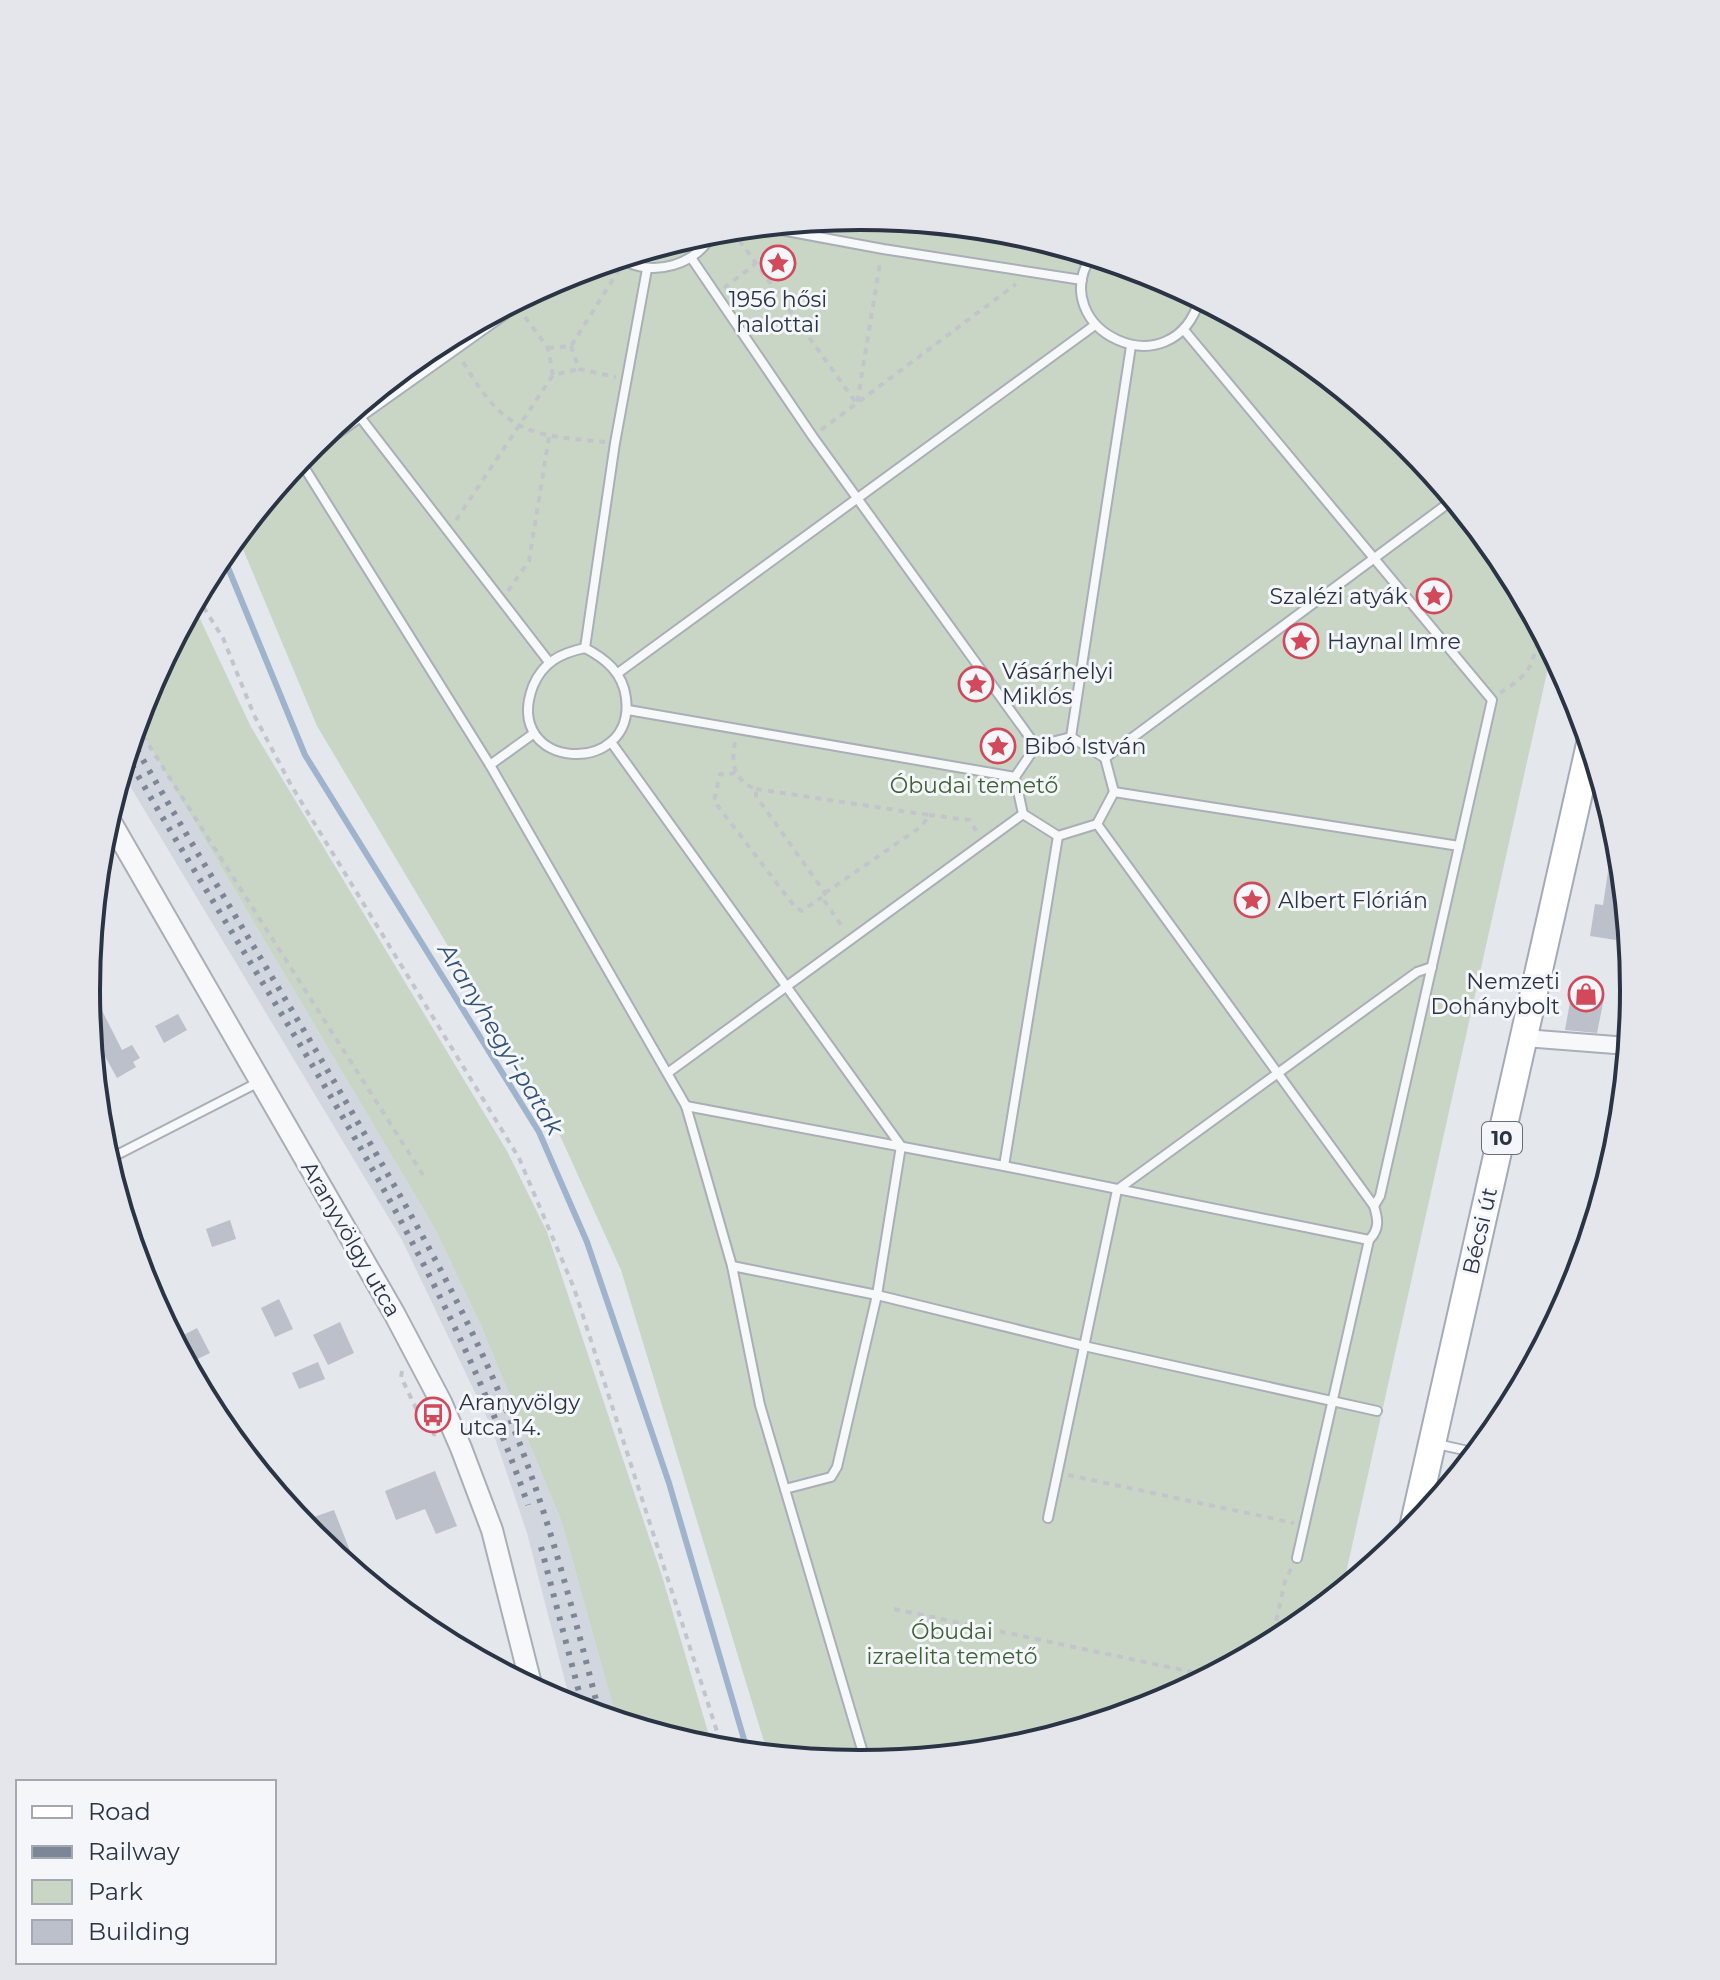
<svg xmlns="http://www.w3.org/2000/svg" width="1720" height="1980" font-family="Montserrat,sans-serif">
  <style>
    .built { fill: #d2d6de }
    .green { fill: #c9d6c5 }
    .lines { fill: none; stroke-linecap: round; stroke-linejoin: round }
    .stream { stroke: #9fb4cc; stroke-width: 6 }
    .building { fill: #bbc0ca }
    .service-casing { stroke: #a9aeb7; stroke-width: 12 }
    .minor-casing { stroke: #a9aeb7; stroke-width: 20 }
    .tertiary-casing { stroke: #a9aeb7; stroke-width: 24 }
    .primary-casing { stroke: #a3abb8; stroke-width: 30 }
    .path { stroke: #c2c5cb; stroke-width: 4; stroke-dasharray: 6 6; stroke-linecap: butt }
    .service { stroke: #f7f8fa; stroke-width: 8 }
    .minor { stroke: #f7f8fa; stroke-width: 16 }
    .tertiary { stroke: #f7f8fa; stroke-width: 20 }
    .primary { stroke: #fff; stroke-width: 26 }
    .rail { stroke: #7d8696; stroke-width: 6; stroke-dasharray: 4 8; stroke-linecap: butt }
    .labels { text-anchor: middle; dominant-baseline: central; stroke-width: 6; stroke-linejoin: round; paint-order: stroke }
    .shield { fill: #f4f6f9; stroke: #676e7b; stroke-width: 2 }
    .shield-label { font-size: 20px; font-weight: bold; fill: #2b3445 }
    .poi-label { font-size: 22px; fill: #2b3445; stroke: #f4f6f9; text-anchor: start }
    .park-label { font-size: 22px; fill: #3f6138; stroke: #f4f6f9 }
    .street-label { font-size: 22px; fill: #2b3445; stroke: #f4f6f9 }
    .water-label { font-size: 24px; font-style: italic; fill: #34527a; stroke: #f4f6f9 }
    .rim { fill: none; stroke: #2b3445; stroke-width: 4 }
  </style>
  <rect width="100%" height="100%" fill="#e4e7ec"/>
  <!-- built -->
  <polygon class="built" points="136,723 435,1229 482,1328 562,1523 617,1721 572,1708 527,1533 491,1426 402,1240 121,771"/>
  <!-- green -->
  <g class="green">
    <polygon points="860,216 1011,231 1157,275 1290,347 1408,443 1504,560 1552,650 1342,1591 1290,1634 1156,1705 1011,1749 860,1764 768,1755 621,1270 557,1129 317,726 237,535 313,442 430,346 564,275 709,231"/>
    <polygon points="193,604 251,727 507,1151 547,1232 662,1576 713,1749 617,1721 562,1523 482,1328 435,1229 136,723 145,693"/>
  </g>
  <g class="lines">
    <!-- stream -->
    <polyline class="stream" points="222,553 305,755 539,1132 587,1242 669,1483 748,1753"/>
  </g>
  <!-- building -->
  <g class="building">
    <polygon points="1609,865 1622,867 1624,889 1616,940 1590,936 1595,904 1603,905"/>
    <polygon points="87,981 122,1050 132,1045 140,1058 133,1062 136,1067 117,1078 95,1038 91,1040"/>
    <polygon points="1579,984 1600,988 1599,997 1604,998 1597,1033 1565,1030 1572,991 1577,992"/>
    <polygon points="178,1014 187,1030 164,1043 155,1026"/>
    <polygon points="230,1220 236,1239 212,1247 206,1229"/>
    <polygon points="279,1299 293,1329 275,1337 261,1308"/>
    <polygon points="340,1322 354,1353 328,1365 313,1335"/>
    <polygon points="197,1328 210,1353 187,1364 174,1340"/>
    <polygon points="318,1362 325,1379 299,1389 292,1373"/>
    <polygon points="435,1471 457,1526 436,1534 425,1509 396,1520 385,1491"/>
    <polygon points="334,1510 360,1576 322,1545 311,1518"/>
  </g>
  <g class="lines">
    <!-- service casing -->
    <g class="service-casing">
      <g id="service">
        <polyline points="759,226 883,249 1082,280"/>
        <path d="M1092 255C1043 329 1173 393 1200 298"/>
        <path d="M620 258C651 279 700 265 714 230"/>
        <polyline points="692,259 813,437 1036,746"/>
        <path d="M1184 330 1492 700 1380 1196 1374 1206C1378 1219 1380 1229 1369 1240L1297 1558"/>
        <polyline points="360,417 549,662"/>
        <polyline points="299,459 490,765 686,1106 732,1266 760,1405 866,1763"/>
        <polyline points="300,460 549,283"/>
        <polyline points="585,648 615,443 647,269"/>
        <path d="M585 648C606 659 623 673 626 698 636 778 501 771 533 686 543 662 561 653 585 648Z"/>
        <polyline points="618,673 1095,325"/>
        <polyline points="628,710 1015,777"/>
        <polyline points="1071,737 1131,346"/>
        <polygon points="1071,737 1105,758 1114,792 1097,824 1058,836 1023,814 1015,777 1036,746"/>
        <polyline points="611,742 901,1146 877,1295 837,1467 831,1477 785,1489"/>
        <polyline points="1105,758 1454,499"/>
        <polyline points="490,765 533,734"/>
        <polyline points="1114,792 1459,846"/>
        <polyline points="1097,824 1374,1206"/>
        <polyline points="669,1072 1023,814"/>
        <polyline points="686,1106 1004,1166 1369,1240"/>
        <polyline points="107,1160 259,1082"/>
        <polyline points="1004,1166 1058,836"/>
        <polyline points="732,1266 877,1295 1084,1346 1377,1411"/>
        <polyline points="1437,1444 1477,1453"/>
        <polyline points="1048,1518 1117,1190 1417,972 1432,967"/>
      </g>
    </g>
    <!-- minor casing -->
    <g class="minor-casing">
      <polyline id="minor" points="1524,1038 1628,1046"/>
    </g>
    <!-- tertiary casing -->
    <g class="tertiary-casing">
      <polyline id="tertiary" points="108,817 394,1313 441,1402 461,1448 492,1530 532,1688"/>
    </g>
    <!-- primary casing -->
    <g class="primary-casing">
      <polyline id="primary" points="1412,1532 1590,744"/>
    </g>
    <!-- path -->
    <g class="path">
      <polyline points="739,228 740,241 857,404 880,263"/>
      <polyline points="724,288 755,264"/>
      <polyline points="525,317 548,348 553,375"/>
      <polyline points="571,346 579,369 616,377"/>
      <polyline points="548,348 571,346 619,270"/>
      <path d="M463 362C505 432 526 435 605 442"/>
      <polyline points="821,430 1016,284"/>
      <polyline points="456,520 553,375 579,369"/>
      <polyline points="508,591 529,561 549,437"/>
      <polyline points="197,597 223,638 254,715 291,785 519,1158 574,1288 723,1750"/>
      <path d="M1500 693C1534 671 1532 666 1540 628"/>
      <polyline points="136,725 425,1178"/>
      <path d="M735 742C731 763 733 780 756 789V796L825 893 822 897 843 928"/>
      <polyline points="735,772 729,775 720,774 714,801 795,907 802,911 822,897"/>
      <polyline points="756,789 929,815 922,826 825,893"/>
      <polyline points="929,815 970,820 976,831"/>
      <polyline points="402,1371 401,1377 427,1431 436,1435"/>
      <polyline points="1068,1475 1294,1523"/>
      <polyline points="894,1609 1211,1676"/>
      <polyline points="1271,1644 1285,1581 1292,1567"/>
    </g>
    <!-- service -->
    <use href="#service" class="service"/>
    <!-- minor -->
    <use href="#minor" class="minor"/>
    <!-- tertiary -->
    <use href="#tertiary" class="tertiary"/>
    <!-- primary -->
    <use href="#primary" class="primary"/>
    <!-- rail -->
    <g class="rail">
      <path d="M131 739C203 865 280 988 353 1114 409 1210 464 1306 506 1409 547 1508 574 1613 600 1716"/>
      <path d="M126 755C267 1000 435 1236 528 1505"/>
      <polyline points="541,1547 584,1711"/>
    </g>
  </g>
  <!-- icons -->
  <defs>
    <g id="sight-ring" transform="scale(1.8)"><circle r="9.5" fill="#f4f6f9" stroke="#d1495b" stroke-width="1.5"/><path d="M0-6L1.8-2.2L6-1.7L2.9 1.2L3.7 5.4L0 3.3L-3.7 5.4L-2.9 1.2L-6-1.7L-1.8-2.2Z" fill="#d1495b"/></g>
    <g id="shop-ring" transform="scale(1.8)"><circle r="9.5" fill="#f4f6f9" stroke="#d1495b" stroke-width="1.5"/><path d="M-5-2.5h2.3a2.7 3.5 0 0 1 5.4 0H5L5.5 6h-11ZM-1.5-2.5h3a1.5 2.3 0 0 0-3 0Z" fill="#d1495b"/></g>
    <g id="bus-ring" transform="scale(1.8)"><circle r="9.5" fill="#f4f6f9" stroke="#d1495b" stroke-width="1.5"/><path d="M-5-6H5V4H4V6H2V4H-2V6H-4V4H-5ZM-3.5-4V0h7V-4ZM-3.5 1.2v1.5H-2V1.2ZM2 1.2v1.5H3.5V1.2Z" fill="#d1495b"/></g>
  </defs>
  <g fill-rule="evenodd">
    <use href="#sight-ring" x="778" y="263"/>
    <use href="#sight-ring" x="1434" y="596"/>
    <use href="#sight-ring" x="1301" y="641"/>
    <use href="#sight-ring" x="976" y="684"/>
    <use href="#sight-ring" x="998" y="746"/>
    <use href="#sight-ring" x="1252" y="900"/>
    <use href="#shop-ring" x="1586" y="994"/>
    <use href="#bus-ring" x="433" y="1415"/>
  </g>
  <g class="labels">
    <!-- shield labels -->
    <rect class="shield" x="1482" y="1122" width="40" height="32" rx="6"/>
    <g class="shield-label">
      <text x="1502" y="1138">10</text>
    </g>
    <!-- poi labels -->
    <g class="poi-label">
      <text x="778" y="299" text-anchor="middle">1956 hősi<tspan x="778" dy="25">halottai</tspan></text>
      <text x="1408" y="596" text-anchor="end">Szalézi atyák</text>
      <text x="1327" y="641">Haynal Imre</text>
      <text x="1002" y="671">Vásárhelyi<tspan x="1002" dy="25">Miklós</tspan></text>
      <text x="1024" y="746">Bibó István</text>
      <text x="1278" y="900">Albert Flórián</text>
      <text x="1560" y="981" text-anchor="end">Nemzeti<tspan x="1560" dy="25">Dohánybolt</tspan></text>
      <text x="459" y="1402">Aranyvölgy<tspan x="459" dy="25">utca 14.</tspan></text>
    </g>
    <!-- park labels -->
    <g class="park-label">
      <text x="974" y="785">Óbudai temető</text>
      <text x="952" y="1631">Óbudai<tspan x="952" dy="25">izraelita temető</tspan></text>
    </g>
    <!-- street labels -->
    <g class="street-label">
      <text transform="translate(1480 1231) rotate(-77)">Bécsi út</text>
      <text transform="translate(351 1239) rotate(60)">Aranyvölgy utca</text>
    </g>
    <!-- water labels -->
    <g class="water-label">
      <text transform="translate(501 1039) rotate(59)">Aranyhegyi-patak</text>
    </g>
  </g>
  <!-- crop -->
  <path d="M0 0H1720V1980H0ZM100 990a760 760 0 1 1 1520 0a760 760 0 1 1-1520 0Z" fill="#e4e6eb" fill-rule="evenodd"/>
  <path class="rim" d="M100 990a760 760 0 1 1 1520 0a760 760 0 1 1-1520 0Z"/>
  <!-- legend -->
  <rect x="16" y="1780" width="260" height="184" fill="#f4f6f9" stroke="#a4a8b1" stroke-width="2"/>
  <rect x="32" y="1806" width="40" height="12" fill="#ffffff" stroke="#a4a8b1" stroke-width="2"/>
  <text x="88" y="1820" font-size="24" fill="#2b3445">Road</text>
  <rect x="32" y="1846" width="40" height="12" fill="#7d8696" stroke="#a4a8b1" stroke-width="2"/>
  <text x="88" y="1860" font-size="24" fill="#2b3445">Railway</text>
  <rect x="32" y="1880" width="40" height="24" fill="#c9d6c5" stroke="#a4a8b1" stroke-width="2"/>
  <text x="88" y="1900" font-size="24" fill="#2b3445">Park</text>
  <rect x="32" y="1920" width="40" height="24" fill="#bbc0ca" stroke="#a4a8b1" stroke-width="2"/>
  <text x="88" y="1940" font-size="24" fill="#2b3445">Building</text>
</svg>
